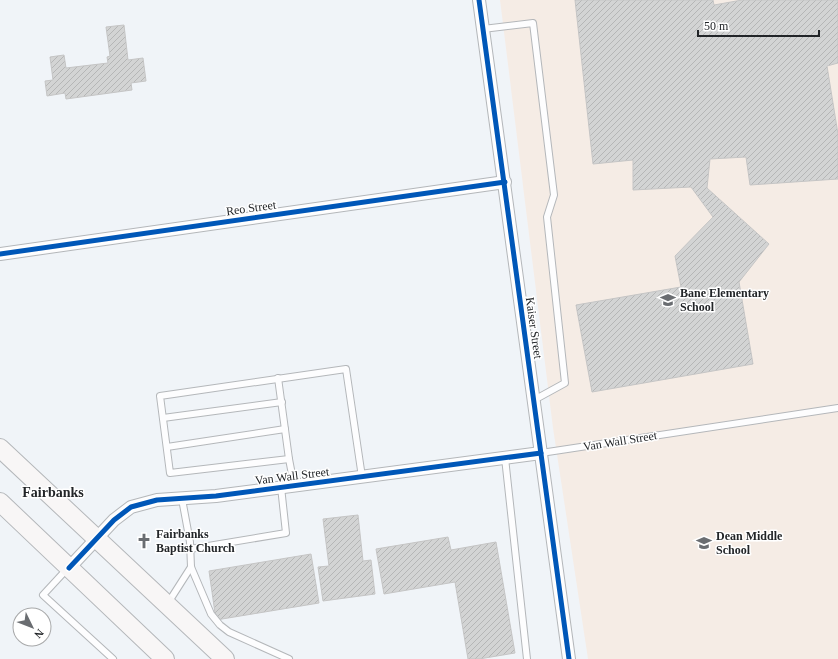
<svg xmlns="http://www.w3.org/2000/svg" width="838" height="659" font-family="'Times New Roman',serif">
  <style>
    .education { fill: #f5ece5 }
    .building { fill: url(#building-hatch); stroke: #c5c5c5 }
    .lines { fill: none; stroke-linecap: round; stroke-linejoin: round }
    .service-casing { stroke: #b4b7ba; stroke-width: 8 }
    .minor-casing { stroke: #b4b7ba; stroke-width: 14 }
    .secondary-casing { stroke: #b4b7ba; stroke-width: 20 }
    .service { stroke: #fdfdfe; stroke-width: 6 }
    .minor { stroke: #fdfdfe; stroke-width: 12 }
    .secondary { stroke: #f8f6f6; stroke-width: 18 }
    .cycleway-casing { stroke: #fff; stroke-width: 8 }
    .cycleway { stroke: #0057b8; stroke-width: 5 }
    .labels { text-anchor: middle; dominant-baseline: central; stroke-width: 3; stroke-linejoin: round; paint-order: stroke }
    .street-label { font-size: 12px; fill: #222528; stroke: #fff }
    .poi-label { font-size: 12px; font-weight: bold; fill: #222528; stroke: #fff; text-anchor: start }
    .quarter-label { font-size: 14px; font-weight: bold; fill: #222528; stroke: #fff }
  </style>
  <defs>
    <pattern id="building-hatch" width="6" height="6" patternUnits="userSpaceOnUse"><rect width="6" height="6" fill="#d3d4d4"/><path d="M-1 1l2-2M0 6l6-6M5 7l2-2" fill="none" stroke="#b5b6b6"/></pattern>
  </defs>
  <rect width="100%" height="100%" fill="#f0f4f8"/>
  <!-- education -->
  <polygon class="education" points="500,0 838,0 838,659 588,659 553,428"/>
  <!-- building -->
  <g class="building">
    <polygon points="575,0 713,0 714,5 742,0 838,0 838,63 827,66 838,134 838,179 750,185 746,157 710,159 707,188 769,244 739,282 753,364 592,392 576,305 681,287 675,256 713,217 691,187 633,190 633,160 593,164"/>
    <polygon points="124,25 128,60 143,58 146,81 131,83 132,90 66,99 65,93 47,96 45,81 53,80 50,57 64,55 66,68 108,63 107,57 110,56 106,27"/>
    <polygon points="358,515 363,561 371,560 375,594 323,601 318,567 329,566 323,519"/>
    <polygon points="448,537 451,550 496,542 515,653 479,659 468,659 455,582 384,594 376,549"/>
    <polygon points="311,554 319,603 216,620 209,571"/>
  </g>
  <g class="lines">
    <!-- service casing -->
    <g class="service-casing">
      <g id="service">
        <polyline points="483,29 533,23 554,195 547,217 565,383 534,400"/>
        <polyline points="278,378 289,459 294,485"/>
        <polyline points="163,418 282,402"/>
        <polyline points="167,447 285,429"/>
        <polyline points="541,453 838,408"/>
        <polyline points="505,458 527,659"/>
        <polyline points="289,459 170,473 160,396 346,369 362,477"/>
        <polyline points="182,499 190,542 191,567 211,614 220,625 229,632 289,659"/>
        <polyline points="190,549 286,533 281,487"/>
        <polyline points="67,569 43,595 113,659"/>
        <polyline points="168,603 191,567"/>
      </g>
    </g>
    <!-- minor casing -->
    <g class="minor-casing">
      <g id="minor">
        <polyline points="479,0 569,659"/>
        <polyline points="0,254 505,182"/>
        <polyline points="69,568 114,520 131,507 157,500 216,496 541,453"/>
      </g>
    </g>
    <!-- secondary casing -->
    <g class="secondary-casing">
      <g id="secondary">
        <polyline points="0,448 225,659"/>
        <polyline points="0,502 165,659"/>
      </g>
    </g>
    <!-- service -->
    <use href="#service" class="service"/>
    <!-- minor -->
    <use href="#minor" class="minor"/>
    <!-- secondary -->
    <use href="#secondary" class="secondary"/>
    <!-- cycleway casing -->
    <g class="cycleway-casing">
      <g id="cycleway">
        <polyline points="479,0 569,659"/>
        <polyline points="0,254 505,182"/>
        <polyline points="69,568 114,520 131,507 157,500 216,496 541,453"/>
      </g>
    </g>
    <!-- cycleway -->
    <use href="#cycleway" class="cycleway"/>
  </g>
  <!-- icons -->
  <defs>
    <g id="school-bare" transform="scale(1.2)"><path d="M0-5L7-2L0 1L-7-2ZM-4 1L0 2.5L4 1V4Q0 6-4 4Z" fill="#6a6d71" stroke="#fff" stroke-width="2.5" paint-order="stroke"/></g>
    <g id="church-bare" transform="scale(1.2)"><path d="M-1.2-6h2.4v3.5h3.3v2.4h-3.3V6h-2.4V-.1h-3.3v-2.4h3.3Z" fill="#6a6d71" stroke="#fff" stroke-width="2.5" paint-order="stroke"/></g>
  </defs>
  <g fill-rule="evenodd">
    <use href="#school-bare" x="668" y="300"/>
    <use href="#church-bare" x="144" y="541"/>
    <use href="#school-bare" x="704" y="543"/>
  </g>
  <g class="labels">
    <!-- street labels -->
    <g class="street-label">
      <text transform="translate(251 208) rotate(-8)">Reo Street</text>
      <text transform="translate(534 328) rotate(82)">Kaiser Street</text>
      <text transform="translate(620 441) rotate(-9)">Van Wall Street</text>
      <text transform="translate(292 476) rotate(-7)">Van Wall Street</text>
    </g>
    <!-- poi labels -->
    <g class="poi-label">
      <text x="680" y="293">Bane Elementary<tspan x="680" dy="14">School</tspan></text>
      <text x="156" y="534">Fairbanks<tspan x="156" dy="14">Baptist Church</tspan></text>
      <text x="716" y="536">Dean Middle<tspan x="716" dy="14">School</tspan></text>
    </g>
    <!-- quarter labels -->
    <g class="quarter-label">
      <text x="53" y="492">Fairbanks</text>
    </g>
  </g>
  <!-- north arrow -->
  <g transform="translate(32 627) rotate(133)"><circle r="19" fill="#ffffff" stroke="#a7a8a9"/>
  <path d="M0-3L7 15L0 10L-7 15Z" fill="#6a6d71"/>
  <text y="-6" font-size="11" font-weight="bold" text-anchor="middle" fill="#222528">N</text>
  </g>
  <!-- scale -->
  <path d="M698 30v6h121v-6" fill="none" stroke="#222528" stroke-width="2"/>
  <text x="704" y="30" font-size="12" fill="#222528" stroke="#ffffff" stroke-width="3" paint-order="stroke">50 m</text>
</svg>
